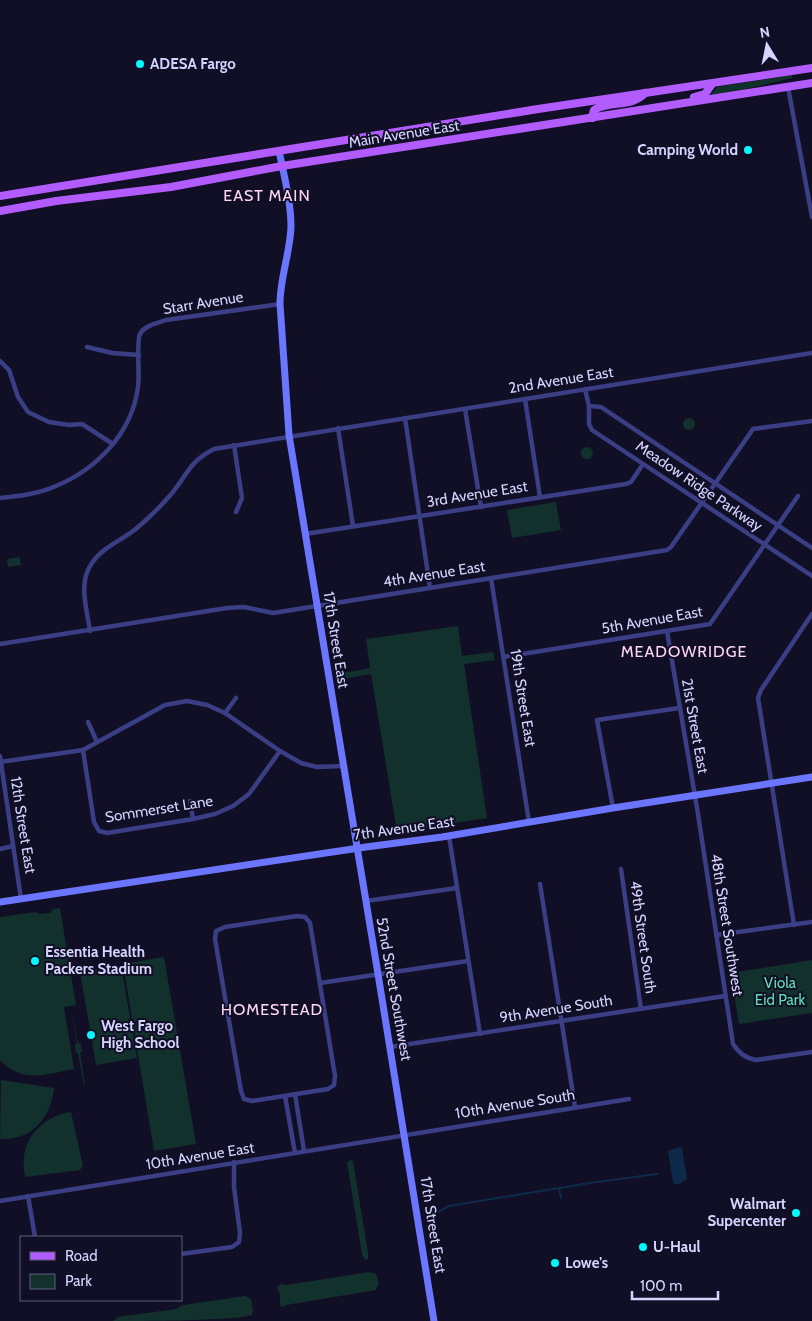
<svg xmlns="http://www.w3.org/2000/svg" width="812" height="1321" font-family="Cabin,sans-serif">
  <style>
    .green { fill: #12302c }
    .water { fill: #0e2a4a }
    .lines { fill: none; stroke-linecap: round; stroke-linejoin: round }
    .stream { stroke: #0e2a4a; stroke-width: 2 }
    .street { stroke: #3a3e84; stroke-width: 4.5 }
    .secondary { stroke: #6c75fe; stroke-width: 7 }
    .primary { stroke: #b35cfe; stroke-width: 8 }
    .poi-dot { fill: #02fafd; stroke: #110f26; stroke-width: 2 }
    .labels { text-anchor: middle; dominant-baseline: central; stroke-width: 4; stroke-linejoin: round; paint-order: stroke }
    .poi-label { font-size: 15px; font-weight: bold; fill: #d5d4ff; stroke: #110f26; text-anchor: start }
    .street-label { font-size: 15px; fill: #d5d4ff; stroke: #110f26 }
    .park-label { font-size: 15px; fill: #60dfb4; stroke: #110f26 }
    .neighbourhood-label { font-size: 16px; letter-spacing: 1px; fill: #ffd6f3; stroke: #110f26 }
  </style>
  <rect width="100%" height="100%" fill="#110f26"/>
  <!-- green -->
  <g class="green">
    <polygon points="792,75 792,78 738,91 713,95 712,93 717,87"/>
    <circle cx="689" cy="424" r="6"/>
    <circle cx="587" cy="453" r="6"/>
    <polygon points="556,502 561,530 512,538 507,510"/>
    <polygon points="20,557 21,565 8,567 7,559"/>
    <polygon points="458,626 462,656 493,652 495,660 464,664 487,818 397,832 371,674 338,680 337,674 370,668 366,639"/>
    <path d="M60 908 76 1005 64 1007 74 1069C46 1074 22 1084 0 1060V917L35 912 40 914 50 913 53 909Z"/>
    <polygon points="164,957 196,1144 154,1151 123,964"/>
    <polygon points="812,960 812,1013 739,1024 731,973"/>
    <polygon points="121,965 137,1058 96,1065 80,972"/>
    <polygon points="71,1010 78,1043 81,1044 82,1052 80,1052 85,1086 84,1086 78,1053 76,1053 75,1045 77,1043"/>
    <path d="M1 1080 54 1088C51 1117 32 1141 0 1139Z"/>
    <path d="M71 1112 83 1166 80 1170 25 1177C24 1170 23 1163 24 1157 26 1133 48 1115 71 1112Z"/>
    <polygon points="350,1160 353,1161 368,1253 368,1259 365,1260 362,1254 347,1163"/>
    <polygon points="369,1272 376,1274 379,1283 376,1290 286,1305 283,1307 280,1306 280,1294 277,1288 280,1284 286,1285"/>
    <path d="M245 1296 251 1299 253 1311 252 1315C233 1321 140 1321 113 1321L118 1317 176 1309 183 1305Z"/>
  </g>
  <!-- water -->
  <polygon class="water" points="680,1147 682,1148 687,1179 679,1184 675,1184 673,1182 668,1151"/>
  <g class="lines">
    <!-- stream -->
    <g class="stream">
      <polyline points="559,1188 561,1198"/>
      <polyline points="438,1212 449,1206 596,1182 658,1174"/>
    </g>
    <!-- street -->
    <g class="street">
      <polyline points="788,87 812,217"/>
      <polyline points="87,347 112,353 139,355"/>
      <polyline points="0,361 9,370 18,397 28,412 49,422 69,425 82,424 113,444"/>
      <polyline points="585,389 589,406 589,424 592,430 812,576"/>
      <polyline points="525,399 540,497"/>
      <polyline points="589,406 601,407 812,548"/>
      <polyline points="465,409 481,507"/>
      <polyline points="405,418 430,588"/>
      <polyline points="338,428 353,526"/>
      <polyline points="234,445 242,498 236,512"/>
      <path d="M0 498C19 496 38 494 56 486 97 469 132 433 138 387 140 375 136 342 140 334 145 325 158 323 166 320L280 304"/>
      <polyline points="305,534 626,484 631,482 643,464"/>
      <polyline points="491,578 529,822"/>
      <path d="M90 631C87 611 80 588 88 570 98 548 120 542 137 528 150 517 162 505 173 492 189 472 189 462 214 449L812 353"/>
      <path d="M667 631 698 814 733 1044C739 1053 745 1058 756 1060L812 1052"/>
      <polyline points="0,644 227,608 244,607 273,613 667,550 671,547 753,429 812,421"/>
      <polyline points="503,657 710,624 798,496"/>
      <polyline points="225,713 236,698"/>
      <polyline points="88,722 97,742"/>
      <polyline points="83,750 94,822 99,831 107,833 193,819 215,814 233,806 249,794 280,751"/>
      <polyline points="0,756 21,899"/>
      <polyline points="0,762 83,750 165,705 187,701 207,705 225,713 280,751 301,763 317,767 343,766"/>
      <polyline points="190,801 193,819"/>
      <polyline points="613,808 597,720 679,708"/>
      <polyline points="449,836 480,1034"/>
      <polyline points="0,849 13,846"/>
      <polyline points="621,869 641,1009"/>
      <polyline points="540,884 575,1107"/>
      <polyline points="366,901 457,888"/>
      <polygon points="297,916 305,917 310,923 335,1076 334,1085 328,1089 252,1101 244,1099 241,1091 215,939 216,931 225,927"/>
      <polyline points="794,925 758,698 761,690 812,614"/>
      <polyline points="716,935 812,922"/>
      <polyline points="320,983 468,961"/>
      <polyline points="390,1047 725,996"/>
      <polyline points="295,1094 304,1151"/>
      <polyline points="285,1096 295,1153"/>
      <polyline points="28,1196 35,1237"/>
      <polyline points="0,1201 629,1099"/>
      <polyline points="181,1254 232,1247 239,1242 240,1233 234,1187 234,1162"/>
    </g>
    <!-- secondary -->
    <g class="secondary">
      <path d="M279 151C284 175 291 202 291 227 290 253 280 278 280 304L289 435 378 974 434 1321"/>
      <polyline points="0,902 366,847 442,837 613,808 812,777"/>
    </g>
    <!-- primary -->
    <g class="primary">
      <polyline points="694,97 705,94 712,84"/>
      <path d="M592 118 594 110C609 100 632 108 645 93"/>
      <polyline points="0,196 538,109 812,68"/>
      <polyline points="0,211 56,201 171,187 282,166 812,83"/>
    </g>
  </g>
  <!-- markers -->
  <g class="poi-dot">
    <circle cx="140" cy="64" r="5"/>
    <circle cx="748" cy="150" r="5"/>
    <circle cx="35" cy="961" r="5"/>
    <circle cx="91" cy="1035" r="5"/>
    <circle cx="796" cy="1213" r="5"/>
    <circle cx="643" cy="1247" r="5"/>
    <circle cx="555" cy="1263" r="5"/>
  </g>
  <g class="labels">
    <!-- poi labels -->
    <g class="poi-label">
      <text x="150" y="64">ADESA Fargo</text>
      <text x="738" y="150" text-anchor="end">Camping World</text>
      <text x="45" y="952">Essentia Health<tspan x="45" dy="17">Packers Stadium</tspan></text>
      <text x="101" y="1026">West Fargo<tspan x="101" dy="17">High School</tspan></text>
      <text x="786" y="1204" text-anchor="end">Walmart<tspan x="786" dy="17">Supercenter</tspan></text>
      <text x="653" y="1247">U-Haul</text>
      <text x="565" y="1263">Lowe's</text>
    </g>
    <!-- street labels -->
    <g class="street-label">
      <text transform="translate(404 134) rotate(-9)">Main Avenue East</text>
      <text transform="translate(203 303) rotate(-9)">Starr Avenue</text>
      <text transform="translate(561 380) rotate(-9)">2nd Avenue East</text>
      <text transform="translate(699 486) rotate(34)">Meadow Ridge Parkway</text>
      <text transform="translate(477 494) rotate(-9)">3rd Avenue East</text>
      <text transform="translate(434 574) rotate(-9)">4th Avenue East</text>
      <text transform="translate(652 620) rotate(-10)">5th Avenue East</text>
      <text transform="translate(336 640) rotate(81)">17th Street East</text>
      <text transform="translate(523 698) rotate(81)">19th Street East</text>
      <text transform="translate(695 726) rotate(80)">21st Street East</text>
      <text transform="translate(159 809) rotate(-9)">Sommerset Lane</text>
      <text transform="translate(23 825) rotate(81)">12th Street East</text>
      <text transform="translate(404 828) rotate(-8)">7th Avenue East</text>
      <text transform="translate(727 925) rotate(81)">48th Street Southwest</text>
      <text transform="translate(643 937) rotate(82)">49th Street South</text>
      <text transform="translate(394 989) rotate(80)">52nd Street Southwest</text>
      <text transform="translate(556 1009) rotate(-9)">9th Avenue South</text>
      <text transform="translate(515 1104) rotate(-9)">10th Avenue South</text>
      <text transform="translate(200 1156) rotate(-9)">10th Avenue East</text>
      <text transform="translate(433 1225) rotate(81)">17th Street East</text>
    </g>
    <!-- park labels -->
    <g class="park-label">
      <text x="780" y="983">Viola<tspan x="780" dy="17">Eid Park</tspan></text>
    </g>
    <!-- neighbourhood labels -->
    <g class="neighbourhood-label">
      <text x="267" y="195">EAST MAIN</text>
      <text x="684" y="651">MEADOWRIDGE</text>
      <text x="272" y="1009">HOMESTEAD</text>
    </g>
  </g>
  <!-- legend -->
  <rect x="20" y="1236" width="162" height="65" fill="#110f26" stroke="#5f5e7d"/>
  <rect x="30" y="1252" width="25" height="8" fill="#b35cfe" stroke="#5f5e7d"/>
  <text x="65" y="1261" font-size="15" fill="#d5d4ff">Road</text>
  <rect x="30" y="1274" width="25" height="15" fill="#12302c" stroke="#5f5e7d"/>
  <text x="65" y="1286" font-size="15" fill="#d5d4ff">Park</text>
  <!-- north arrow -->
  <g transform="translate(767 45) rotate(350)" stroke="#110f26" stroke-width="4" paint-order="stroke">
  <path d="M0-4L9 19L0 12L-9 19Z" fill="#d5d4ff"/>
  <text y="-8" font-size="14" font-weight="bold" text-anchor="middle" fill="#d5d4ff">N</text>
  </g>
  <!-- scale -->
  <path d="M632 1291v8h86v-8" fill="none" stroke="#d5d4ff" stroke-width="2.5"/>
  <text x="640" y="1291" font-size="15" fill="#d5d4ff" stroke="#110f26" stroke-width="4" paint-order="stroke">100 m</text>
</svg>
